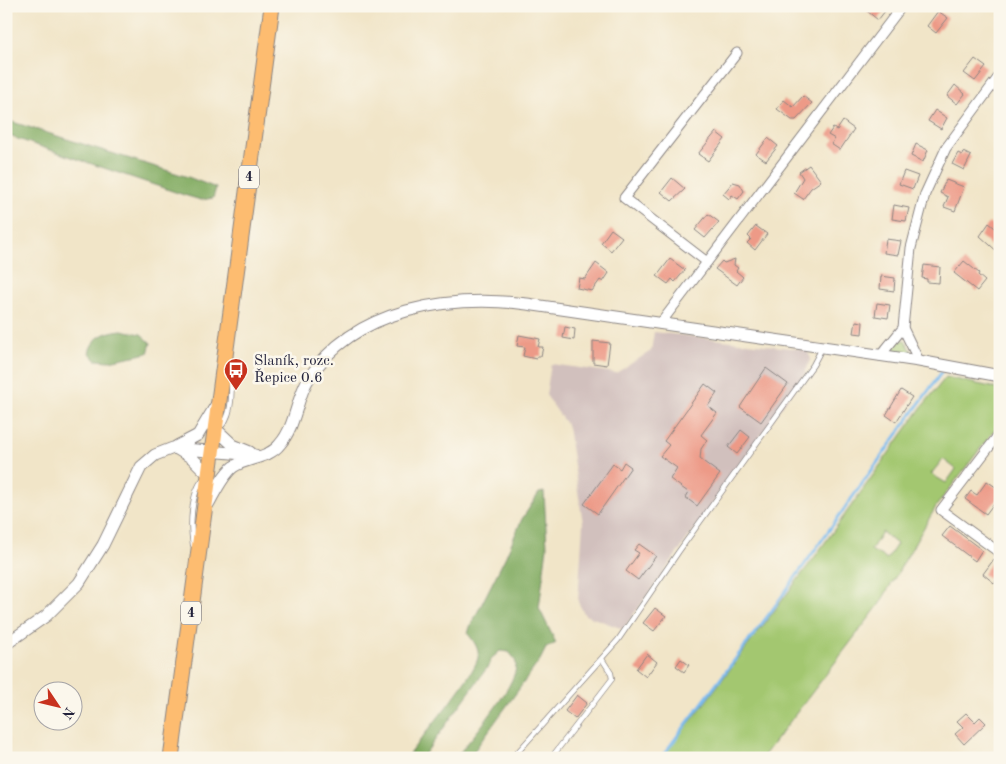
<svg xmlns="http://www.w3.org/2000/svg" width="1006" height="764" font-family="'Old Standard TT',serif">
  <style>
    .industrial { fill: #d1c0bd }
    .green { fill: #a3c770; stroke: #627456; fill-rule: evenodd }
    .forest { fill: #82ac62; stroke: #52674e }
    .lines { fill: none; stroke-linecap: round; stroke-linejoin: round }
    .stream { stroke: #7bbbef; stroke-width: 3 }
    .building { fill: #ed9a87 }
    .service-casing { stroke: #8a8482; stroke-width: 6 }
    .minor-casing { stroke: #8a8482; stroke-width: 11 }
    .tertiary-casing { stroke: #8a8482; stroke-width: 13 }
    .primary-casing { stroke: #8a8482; stroke-width: 17 }
    .service { stroke: #fff; stroke-width: 4.5 }
    .minor { stroke: #fff; stroke-width: 9 }
    .tertiary { stroke: #fff; stroke-width: 11 }
    .primary { stroke: #fdbc70; stroke-width: 15 }
    .labels { text-anchor: middle; dominant-baseline: central; stroke-width: 5; stroke-linejoin: round; paint-order: stroke }
    .shield { fill: #fbf7ec; stroke: #636270; stroke-width: 1 }
    .shield-label { font-size: 14px; font-weight: bold; fill: #22223b }
    .poi-label { font-size: 15px; fill: #22223b; stroke: #fbf7ec; text-anchor: start }
  </style>
  <rect width="100%" height="100%" fill="#fbf7ec"/>
  <filter id="ink" filterUnits="userSpaceOnUse"><feTurbulence type="fractalNoise" baseFrequency=".02" numOctaves="2"/><feDisplacementMap in="SourceGraphic" scale="10" xChannelSelector="R" yChannelSelector="G"/><feConvolveMatrix kernelMatrix="1 2 1 2 8 2 1 2 1" color-interpolation-filters="sRGB"/></filter>
  <filter id="wash" filterUnits="userSpaceOnUse"><feTurbulence type="fractalNoise" baseFrequency=".0096" numOctaves="4" result="noise"/><feDisplacementMap in="SourceGraphic" scale="20" xChannelSelector="R" yChannelSelector="G"/><feGaussianBlur stdDeviation="1.12" result="paint"/><feColorMatrix in="noise" values="0 0 0 0 0 0 0 0 0 0 0 0 0 0 0 0 0 1.4 0 .05"/><feComposite in="paint" operator="in"/></filter>
  <g filter="url(#wash)">
    <rect width="100%" height="100%" fill="#f1e5c8"/>
    <!-- industrial -->
    <polygon class="industrial" points="654,332 807,350 811,359 803,377 623,629 585,615 578,602 583,523 568,427 546,395 551,364 616,373 651,351"/>
    <!-- green -->
    <g class="green">
      <polygon points="905,340 912,352 911,354 890,352 898,341"/>
      <path d="M946 377 1000 389V423L937 505 879 605 762 758H660L694 717 814 558 921 408ZM943 459 956 469 946 483 931 474ZM882 532 897 544 887 559 871 550Z"/>
    </g>
    <!-- forest -->
    <g class="forest">
      <polygon points="6,120 188,177 216,188 213,198 201,200 184,195 6,135"/>
      <path d="M122 330 141 334 151 343 148 353 109 361 96 360 89 352C94 336 105 332 122 330Z"/>
      <path d="M544 492 547 547 539 608 556 643 546 648 540 660 469 758H455C470 741 516 686 516 666 516 659 513 657 509 652L500 651 492 658 489 665 422 758H406C420 739 474 676 478 658 480 649 473 640 468 634L470 627 505 558 522 519 539 493Z"/>
    </g>
    <g class="lines">
      <!-- stream -->
      <polyline class="stream" points="661,758 770,613 941,373"/>
    </g>
    <g id="blocks">
      <!-- building -->
      <g class="building">
        <polygon points="861,6 889,6 878,20"/>
        <polygon points="938,11 948,18 936,33 927,26"/>
        <polygon points="975,59 986,67 975,81 964,73"/>
        <polygon points="955,85 965,94 957,104 947,96"/>
        <polygon points="803,96 812,103 796,120 792,120 777,109 784,100 793,107"/>
        <polygon points="935,110 947,118 941,129 928,121"/>
        <polygon points="843,121 854,129 840,150 831,144 835,139 828,135 833,128 837,130"/>
        <polygon points="716,132 725,139 708,161 698,154"/>
        <polygon points="768,138 778,146 766,161 756,154"/>
        <polygon points="916,144 928,150 923,162 911,156"/>
        <polygon points="963,152 971,156 964,170 952,164 958,153 962,155"/>
        <polygon points="809,165 821,181 811,188 803,199 794,193 803,178 799,172"/>
        <polygon points="904,171 918,176 913,189 899,184"/>
        <polygon points="672,178 685,189 672,201 661,192"/>
        <polygon points="946,180 964,187 955,211 944,207 948,197 940,193"/>
        <polygon points="733,182 740,184 744,191 738,199 732,195 729,199 723,194"/>
        <polygon points="894,205 909,208 906,221 892,219"/>
        <polygon points="708,214 719,222 705,238 695,230"/>
        <polygon points="989,223 1000,232 1000,254 980,236"/>
        <polygon points="756,226 767,234 755,250 747,243 751,239 748,236"/>
        <polygon points="611,229 622,237 611,251 601,243"/>
        <polygon points="886,239 901,241 898,255 884,253"/>
        <polygon points="670,259 685,270 675,282 672,279 668,284 657,276"/>
        <polygon points="735,259 734,265 738,268 736,271 743,277 737,285 715,269 722,261 724,263"/>
        <polygon points="964,261 979,273 978,275 985,281 977,291 954,273"/>
        <polygon points="596,263 609,273 603,282 600,280 592,291 577,288 579,278 585,279"/>
        <polygon points="924,265 940,267 939,283 927,282 927,279 922,278"/>
        <polygon points="881,276 895,278 894,291 880,289"/>
        <polygon points="877,303 890,305 888,318 875,316"/>
        <polygon points="856,321 863,322 862,334 854,333"/>
        <polygon points="565,327 575,329 574,340 563,338"/>
        <polygon points="519,335 540,339 538,347 543,347 541,356 537,356 536,359 523,356 525,347 517,346"/>
        <polygon points="593,341 610,343 607,365 593,363"/>
        <polygon points="766,368 788,384 761,422 740,407"/>
        <polygon points="705,384 717,393 708,406 717,413 701,435 707,440 701,449 700,459 720,474 697,506 685,497 688,492 670,479 677,468 660,456 669,445 664,441"/>
        <polygon points="901,390 912,397 896,422 886,415"/>
        <polygon points="741,430 750,437 737,454 728,447"/>
        <polygon points="624,462 631,467 598,514 584,504 613,464 620,469"/>
        <polygon points="987,481 1000,490 1000,495 986,514 965,499 971,491 977,495"/>
        <polygon points="950,526 982,550 975,561 942,536"/>
        <polygon points="639,544 656,556 638,580 626,571 639,553 634,550"/>
        <polygon points="994,559 1000,564 1000,576 994,583 983,574"/>
        <polygon points="655,608 666,616 654,631 643,623"/>
        <polygon points="647,654 657,662 646,677 636,669"/>
        <polygon points="681,659 689,665 684,672 676,666"/>
        <polygon points="577,695 587,703 575,719 565,711"/>
        <polygon points="966,713 975,722 980,717 986,723 964,744 955,734 963,727 957,721"/>
      </g>
    </g>
  </g>
  <g filter="url(#ink)">
    <use href="#blocks" fill-opacity="0" stroke="#8a8482" stroke-width="1"/>
    <g class="lines">
      <!-- service casing -->
      <g class="service-casing">
        <g id="service">
          <path d="M219 428C234 417 232 385 230 369"/>
          <path d="M193 545C190 527 190 493 204 478"/>
          <polyline points="519,758 516,754 618,640 679,551 813,365 822,348"/>
          <polyline points="551,758 612,679 611,673 602,659"/>
        </g>
      </g>
      <!-- minor casing -->
      <g class="minor-casing">
        <g id="minor">
          <polyline points="707,262 624,198 737,53"/>
          <polyline points="660,324 902,6"/>
          <polyline points="903,328 919,361"/>
          <polyline points="880,356 903,328 911,248 925,194 946,148 1000,75"/>
          <polyline points="1000,433 941,510 1000,553"/>
        </g>
      </g>
      <!-- tertiary casing -->
      <g class="tertiary-casing">
        <g id="tertiary">
          <polyline points="216,429 233,445 250,452"/>
          <polyline points="177,446 198,435 216,405"/>
          <polyline points="177,449 192,458 209,475"/>
          <path d="M206 508C214 495 221 477 233 467 247 457 269 459 280 444 296 426 296 398 309 378 355 307 450 295 527 304L919 361 1000 376"/>
          <polyline points="6,644 46,616 79,583 103,545 141,467 155,455 173,448 255,455"/>
        </g>
      </g>
      <!-- primary casing -->
      <g class="primary-casing">
        <polyline id="primary" points="171,758 272,6"/>
      </g>
      <!-- service -->
      <use href="#service" class="service"/>
      <!-- minor -->
      <use href="#minor" class="minor"/>
      <!-- tertiary -->
      <use href="#tertiary" class="tertiary"/>
      <!-- primary -->
      <use href="#primary" class="primary"/>
    </g>
  </g>
  <!-- icons -->
  <defs>
    <g id="bus-pin" transform="scale(1.25)"><path d="M0 17L-7.5 6A9.5 9.5 0 1 1 7.5 6Z" fill="#c8321e" stroke="#fbf7ec"/><path d="M-5-6H5V4H4V6H2V4H-2V6H-4V4H-5ZM-3.5-4V0h7V-4ZM-3.5 1.2v1.5H-2V1.2ZM2 1.2v1.5H3.5V1.2Z" fill="#fff"/></g>
  </defs>
  <g fill-rule="evenodd">
    <use href="#bus-pin" x="236" y="370"/>
  </g>
  <g class="labels">
    <!-- shield labels -->
    <g class="shield">
      <rect x="239" y="165.5" width="20" height="23" rx="4"/>
      <rect x="181" y="601.5" width="20" height="23" rx="4"/>
    </g>
    <g class="shield-label">
      <text x="249" y="177">4</text>
      <text x="191" y="613">4</text>
    </g>
    <!-- poi labels -->
    <g class="poi-label">
      <text x="254" y="361">Slaník, rozc.<tspan x="254" dy="17">Řepice 0.6</tspan></text>
    </g>
  </g>
  <!-- margin -->
  <rect width="1006" height="764" fill="none" stroke="#fbf7ec" stroke-width="25"/>
  <!-- north arrow -->
  <g transform="translate(58 706) rotate(125)"><circle r="24" fill="#fbf7ec" stroke="#a4a2a5"/>
  <path d="M0-4L9 19L0 12L-9 19Z" fill="#c8321e"/>
  <text y="-8" font-size="14" font-weight="bold" text-anchor="middle" fill="#22223b">N</text>
  </g>
</svg>
